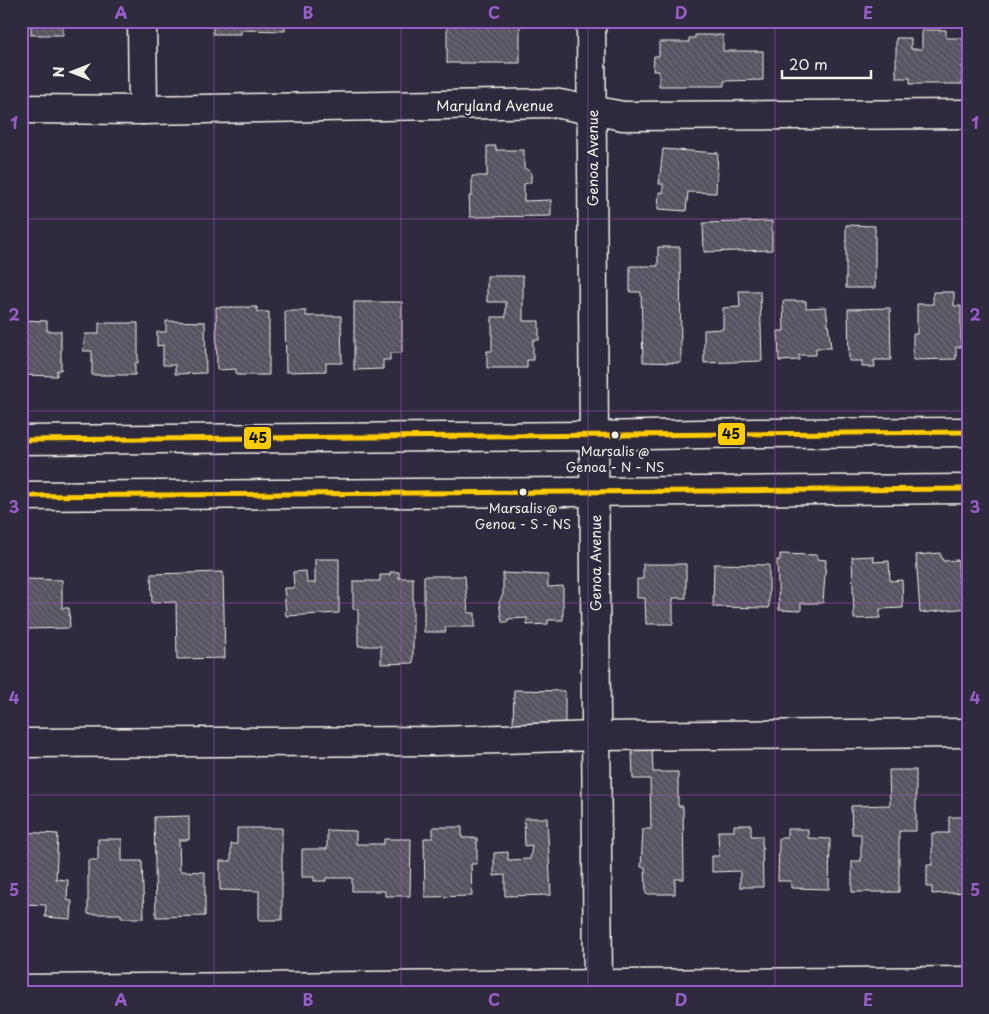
<svg xmlns="http://www.w3.org/2000/svg" width="989" height="1014" font-family="'Playpen Sans',sans-serif">
  <style>
    .building { fill: url(#building-back-hatch); stroke: #f4f1e8 }
    .lines { fill: none; stroke-linecap: round; stroke-linejoin: round }
    .minor-casing { stroke: #f4f1e8; stroke-width: 31 }
    .major-casing { stroke: #f4f1e8; stroke-width: 31 }
    .minor { stroke: #2f2a3d; stroke-width: 28 }
    .major { stroke: #2f2a3d; stroke-width: 28 }
    .bus-1-casing { stroke: #2f2a3d; stroke-width: 9 }
    .bus-1 { stroke: #fc0; stroke-width: 5 }
    .grid { fill: none; stroke: #995dc9; stroke-width: 1; stroke-opacity: 0.55 }
    .bus-dot { fill: #f4f1e8; stroke: #2f2a3d; stroke-width: 2 }
    .labels { text-anchor: middle; dominant-baseline: central; stroke-width: 4.5; stroke-linejoin: round; paint-order: stroke }
    .bus-label { font-size: 13px; fill: #f4f1e8; stroke: #2f2a3d }
    .street-label { font-size: 14px; fill: #f4f1e8; stroke: #2f2a3d }
    .line-badge { stroke: #2f2a3d; stroke-width: 2 }
    .pale-badge-label { font-size: 14px; text-anchor: middle; font-weight: bold; fill: #111 }
    .neatline { fill: none; stroke: #995dc9; stroke-width: 2 }
    .grid-label { font-size: 16px; text-anchor: middle; font-weight: bold; fill: #995dc9 }
  </style>
  <defs>
    <pattern id="building-back-hatch" width="6" height="6" patternUnits="userSpaceOnUse" patternTransform="scale(1.25)"><rect width="6" height="6" fill="#56525f"/><path d="M-1 5l2 2M0 0l6 6M5-1l2 2" fill="none" stroke="#6f6b76"/></pattern>
  </defs>
  <rect width="100%" height="100%" fill="#2f2a3d"/>
  <filter id="ink" filterUnits="userSpaceOnUse"><feTurbulence type="fractalNoise" baseFrequency=".02" numOctaves="2"/><feDisplacementMap in="SourceGraphic" scale="10" xChannelSelector="R" yChannelSelector="G"/><feConvolveMatrix kernelMatrix="1 2 1 2 8 2 1 2 1" color-interpolation-filters="sRGB"/></filter>
  <g filter="url(#ink)">
    <!-- building -->
    <g class="building">
      <rect x="31" y="21" width="32" height="14"/>
      <polygon points="213,21 285,21 285,31 241,30 241,34 213,34"/>
      <polygon points="520,23 520,63 447,63 447,24"/>
      <polygon points="922,30 946,30 946,38 963,38 963,53 968,53 968,66 962,66 962,84 910,84 910,78 896,78 896,38 911,38 911,49 922,49"/>
      <polygon points="695,35 723,35 723,51 763,51 763,80 724,81 724,86 659,86 659,71 653,71 654,56 659,56 659,42 689,42 689,38 695,38"/>
      <polygon points="487,146 496,146 496,150 524,150 524,168 531,172 531,182 524,184 524,201 551,200 551,216 470,217 469,196 472,196 472,176 487,176"/>
      <polygon points="663,149 718,153 716,193 688,192 686,211 658,209 659,192 663,193 663,184 659,184"/>
      <polygon points="772,221 772,250 704,252 703,223"/>
      <polygon points="846,225 875,226 875,288 846,288"/>
      <polygon points="658,247 680,247 681,363 643,362 641,292 630,292 630,266 658,266"/>
      <polygon points="487,276 523,276 523,321 539,321 539,340 533,340 533,360 527,360 527,368 487,368 487,351 492,351 492,317 506,317 506,302 487,302"/>
      <polygon points="739,291 760,291 762,361 704,363 704,330 723,329 723,308 740,307"/>
      <polygon points="933,292 954,292 954,306 961,306 961,347 956,347 956,359 913,360 913,334 917,334 917,304 933,304"/>
      <polygon points="783,301 806,301 806,308 826,307 831,348 816,348 816,355 799,355 799,360 779,361 778,331 784,331"/>
      <polygon points="354,302 402,302 402,353 390,353 390,360 383,360 383,369 354,370"/>
      <polygon points="216,307 257,307 257,312 269,312 269,375 236,375 236,369 217,370"/>
      <polygon points="890,308 891,360 874,360 875,367 862,367 862,361 849,361 848,309"/>
      <polygon points="285,311 306,311 306,316 341,316 342,363 326,363 326,371 286,372"/>
      <polygon points="21,320 47,321 47,331 61,331 61,370 57,370 57,376 21,375"/>
      <polygon points="166,321 205,322 206,373 175,374 175,365 163,365 163,345 157,346 157,332 166,332"/>
      <polygon points="99,323 138,323 138,363 135,363 135,375 92,375 92,351 83,351 85,334 99,334"/>
      <polygon points="940,553 943,561 958,560 959,585 968,585 968,608 920,613 916,555"/>
      <polygon points="780,554 817,555 817,559 826,560 823,603 801,603 801,611 779,610 777,560 780,560"/>
      <polygon points="873,556 874,562 889,561 890,581 902,580 903,608 880,609 880,618 854,619 852,557"/>
      <polygon points="315,559 339,559 339,613 286,616 284,588 294,588 293,572 306,571 307,583 315,583"/>
      <polygon points="643,564 686,564 686,598 673,598 673,624 646,624 645,598 637,598 637,579 643,579"/>
      <polygon points="714,564 769,565 769,608 713,607"/>
      <polygon points="223,572 225,658 177,659 176,602 152,603 151,574"/>
      <polygon points="390,572 399,572 399,578 413,578 413,663 381,664 381,646 358,646 358,609 353,609 353,581 380,581 380,575 390,575"/>
      <polygon points="503,573 548,575 548,587 563,586 563,620 548,620 548,624 527,625 527,618 508,619 508,622 502,622 499,602 503,594"/>
      <polygon points="424,576 465,576 468,613 475,613 475,627 445,627 446,632 424,632"/>
      <polygon points="26,579 62,580 62,608 69,608 70,628 27,629"/>
      <polygon points="514,690 565,691 565,728 513,727"/>
      <polygon points="652,749 653,772 678,772 678,806 683,806 684,879 675,879 675,894 646,894 645,867 641,867 643,829 651,829 650,779 633,779 632,750"/>
      <polygon points="889,770 916,770 916,831 899,831 899,892 852,892 852,861 861,861 861,834 852,834 851,806 890,805"/>
      <polygon points="189,816 189,840 179,840 180,871 205,872 205,916 156,917 154,817"/>
      <polygon points="949,817 968,817 968,892 932,894 932,887 927,887 927,865 932,865 932,833 949,833"/>
      <polygon points="524,818 547,818 551,895 505,896 505,875 494,876 494,853 508,852 508,860 530,859 532,845 525,846"/>
      <polygon points="734,825 751,825 751,836 762,836 763,887 740,887 740,871 712,872 712,856 719,856 718,831 734,831"/>
      <polygon points="433,827 462,827 462,838 477,838 477,864 471,864 472,896 425,897 424,838 433,838"/>
      <polygon points="237,828 282,828 282,920 259,920 259,891 220,890 220,861 231,861 231,844 237,844"/>
      <polygon points="787,829 808,829 808,838 830,839 829,889 791,888 791,881 778,881 779,838 787,838"/>
      <polygon points="327,830 356,831 356,844 384,844 384,839 411,839 410,896 385,896 385,891 352,891 352,878 326,878 326,881 314,881 314,877 302,877 302,849 327,849"/>
      <polygon points="23,832 58,834 56,879 68,880 67,900 72,901 71,919 45,917 46,905 21,904"/>
      <polygon points="98,839 122,839 122,861 142,861 144,918 121,918 121,914 88,914 88,860 98,860"/>
    </g>
    <g class="lines">
      <!-- minor casing -->
      <g class="minor-casing">
        <g id="minor">
          <polyline points="142,21 143,110"/>
          <polyline points="591,21 598,993"/>
          <polyline points="21,109 143,110 554,103 623,116 968,114"/>
          <polyline points="21,743 437,741 596,736 968,733"/>
          <polyline points="21,989 968,981"/>
        </g>
      </g>
      <!-- major casing -->
      <g class="major-casing">
        <g id="major">
          <polyline points="21,440 593,436 755,433 968,432"/>
          <polyline points="21,496 968,489"/>
        </g>
      </g>
      <!-- minor -->
      <use href="#minor" class="minor"/>
      <!-- major -->
      <use href="#major" class="major"/>
      <!-- bus-1 casing -->
      <g class="bus-1-casing">
        <g id="bus-1">
          <polyline points="21,440 968,432"/>
          <polyline points="21,496 968,489"/>
        </g>
      </g>
      <!-- bus-1 -->
      <use href="#bus-1" class="bus-1"/>
    </g>
  </g>
  <!-- grid -->
  <path class="grid" d="M214 21V993M401 21V993M588 21V993M775 21V993M21 219H968M21 411H968M21 603H968M21 795H968"/>
  <!-- markers -->
  <g class="bus-dot">
    <circle cx="615" cy="435" r="4.5"/>
    <circle cx="523" cy="492" r="4.5"/>
  </g>
  <g class="labels">
    <!-- bus labels -->
    <g class="bus-label">
      <text x="615" y="450">Marsalis @<tspan x="615" dy="16">Genoa - N - NS</tspan></text>
      <text x="523" y="507">Marsalis @<tspan x="523" dy="16">Genoa - S - NS</tspan></text>
    </g>
    <!-- street labels -->
    <g class="street-label">
      <text x="495" y="105">Maryland Avenue</text>
      <text transform="translate(592 158) rotate(-90)">Genoa Avenue</text>
      <text transform="translate(595 563) rotate(-90)">Genoa Avenue</text>
    </g>
  </g>
  <g class="line-badge">
    <rect x="717" y="422" width="29" height="24" rx="5" fill="#fc0"/>
    <rect x="243" y="426" width="29" height="24" rx="5" fill="#fc0"/>
  </g>
  <g class="pale-badge-label">
    <text x="731" y="439">45</text>
    <text x="258" y="443">45</text>
  </g>
  <!-- margin -->
  <rect width="989" height="1014" fill="none" stroke="#2f2a3d" stroke-width="55"/>
  <!-- north arrow -->
  <g transform="translate(72 72) rotate(270)" stroke="#2f2a3d" stroke-width="4" paint-order="stroke">
  <path d="M0-4L9 19L0 12L-9 19Z" fill="#f4f1e8"/>
  <text y="-8" font-size="14" font-weight="bold" text-anchor="middle" fill="#f4f1e8">N</text>
  </g>
  <!-- scale -->
  <path d="M782 70v8h89v-8" fill="none" stroke="#f4f1e8" stroke-width="2.5"/>
  <text x="789" y="70" font-size="15" fill="#f4f1e8" stroke="#2f2a3d" stroke-width="4" paint-order="stroke">20 m</text>
  <rect x="28" y="28" width="934" height="958" class="neatline"/>
  <g class="grid-label">
    <text x="121" y="19">A</text>
    <text x="308" y="19">B</text>
    <text x="494" y="19">C</text>
    <text x="681" y="19">D</text>
    <text x="868" y="19">E</text>
    <text x="14" y="129">1</text>
    <text x="975" y="129">1</text>
    <text x="14" y="321">2</text>
    <text x="975" y="321">2</text>
    <text x="14" y="513">3</text>
    <text x="975" y="513">3</text>
    <text x="14" y="704">4</text>
    <text x="975" y="704">4</text>
    <text x="14" y="896">5</text>
    <text x="975" y="896">5</text>
    <text x="121" y="1006">A</text>
    <text x="308" y="1006">B</text>
    <text x="494" y="1006">C</text>
    <text x="681" y="1006">D</text>
    <text x="868" y="1006">E</text>
  </g>
</svg>
